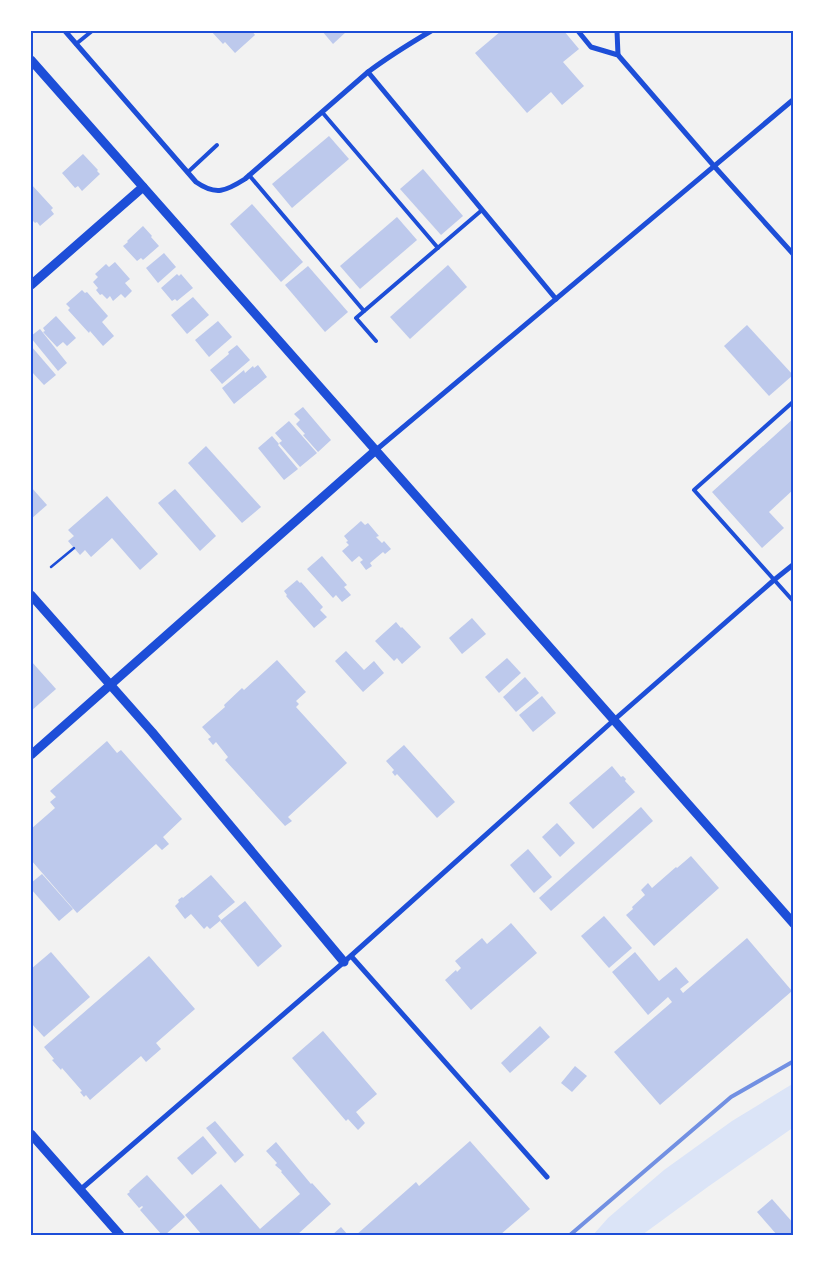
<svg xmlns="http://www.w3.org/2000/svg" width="825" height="1266" font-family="Rubik,sans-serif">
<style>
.green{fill:#dbe4f7}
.building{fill:#bdc9ec}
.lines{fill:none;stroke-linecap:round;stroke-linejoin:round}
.path{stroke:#1d4ed8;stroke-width:2.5}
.service{stroke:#1d4ed8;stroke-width:4}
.minor{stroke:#1d4ed8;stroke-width:5}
.tertiary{stroke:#1d4ed8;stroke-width:9}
.rail{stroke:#7290e2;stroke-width:4}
.neatline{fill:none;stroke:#1d4ed8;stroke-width:2}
</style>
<rect width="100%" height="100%" fill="#f2f2f2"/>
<!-- green -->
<polygon class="green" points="794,1083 794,1127 709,1186 642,1235 593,1235 608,1218 664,1170 732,1121"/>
<!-- building -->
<g class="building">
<polygon points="211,31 252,31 255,35 235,53 225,42 223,44"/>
<polygon points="322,31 347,31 333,44"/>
<polygon points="501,31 564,31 579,49 563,62 584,86 562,105 551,92 527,113 475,53"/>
<polygon points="329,136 349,159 292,208 272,184"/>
<polygon points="83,154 98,170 97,171 100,174 82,191 78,186 75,188 62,173"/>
<polygon points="423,169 463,216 441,235 400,189"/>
<polygon points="31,184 53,208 51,210 54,214 40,226 37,222 35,223 31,219"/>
<polygon points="252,204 303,262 281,282 230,224"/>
<polygon points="397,217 417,240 360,289 340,266"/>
<polygon points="143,226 152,236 151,237 159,246 143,260 141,258 137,261 123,246 128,242 127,241"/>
<polygon points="164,253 176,267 158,283 146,268"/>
<polygon points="115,262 130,279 125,283 132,291 125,298 121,294 113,301 110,296 107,299 102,294 100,295 96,290 98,288 93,282 98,277 95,274 106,264 109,267"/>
<polygon points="448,265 467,287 410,339 390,317"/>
<polygon points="308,266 348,312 325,332 285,285"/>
<polygon points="177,274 179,276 181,274 193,288 177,301 175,299 172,301 161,288"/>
<polygon points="82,290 85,293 87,292 108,316 102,322 114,336 103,346 90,331 89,333 68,310 70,308 66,304"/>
<polygon points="193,297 209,315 187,334 171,315"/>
<polygon points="56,316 76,338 67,346 63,342 57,347 43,332 45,331 43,328"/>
<polygon points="218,321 232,337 209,357 195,340"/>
<polygon points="747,325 793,375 769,396 724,346"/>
<polygon points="40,329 67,363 58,371 31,338 31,336"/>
<polygon points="237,345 250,360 222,384 210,370 229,354 228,352"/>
<polygon points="31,346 56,375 44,385 31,371"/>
<polygon points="258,365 267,377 234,404 222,388 244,370 245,373 253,366 254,368"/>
<polygon points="303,407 331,440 318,452 303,435 305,434 296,424 300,420 294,414"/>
<polygon points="794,418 794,489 769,512 784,528 762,548 712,492"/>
<polygon points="289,421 317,453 300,467 279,443 282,441 275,433"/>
<polygon points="272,436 279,444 278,445 298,469 284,480 258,448"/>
<polygon points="206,446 261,507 242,523 188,463"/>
<polygon points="31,487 47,505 31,519"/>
<polygon points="175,489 216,536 200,551 158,503"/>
<polygon points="107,496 158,554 140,570 112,538 91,557 85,550 80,555 68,541 74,536 68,530"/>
<polygon points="361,521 365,525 368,523 379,536 376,537 382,543 384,541 391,549 385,554 383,552 370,563 372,566 366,570 360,562 363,560 359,556 352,562 342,551 349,545 346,542 348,541 344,536"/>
<polygon points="322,556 347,585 344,587 351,595 342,602 336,595 333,598 307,569"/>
<polygon points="297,580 300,583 301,582 323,607 320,610 327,617 314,628 286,596 287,595 284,591"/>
<polygon points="472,618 486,634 462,654 449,638"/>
<polygon points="396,622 401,628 402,627 421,647 402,664 397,658 394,661 375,641"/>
<polygon points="346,651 364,670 374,661 384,673 363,692 335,661"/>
<polygon points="507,658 521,673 499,693 485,677"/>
<polygon points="277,660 306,692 296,701 299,704 296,707 347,763 288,817 292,821 285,826 225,760 228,757 216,742 213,745 208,739 211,737 202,727 225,707 224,705 242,688 244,690"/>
<polygon points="31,661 56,689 31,711"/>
<polygon points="525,677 539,693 516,712 503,697"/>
<polygon points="542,696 556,713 533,732 519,715"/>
<polygon points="107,741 117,753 121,750 182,819 163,837 169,844 162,850 156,844 77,913 31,860 31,829 55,808 50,802 56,797 50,791"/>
<polygon points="404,745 455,802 437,818 397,774 395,776 392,772 394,770 386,761"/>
<polygon points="612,766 621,777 623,776 626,779 625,781 635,792 593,829 569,803"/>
<polygon points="641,807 653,821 551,911 539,898"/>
<polygon points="557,823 575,843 560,857 542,837"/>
<polygon points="528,849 552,877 534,893 510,865"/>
<polygon points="691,856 719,888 654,946 626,915 633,909 632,907 645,895 641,890 648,883 652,888 676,867 677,868"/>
<polygon points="42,874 73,909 59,921 31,889 31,883"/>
<polygon points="211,875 235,902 218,916 221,920 210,929 207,926 204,929 191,914 185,919 175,906 179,902 178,900 182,897 183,898"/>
<polygon points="245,901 282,946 258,967 220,921"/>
<polygon points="604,916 632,948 609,968 581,936"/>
<polygon points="511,923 537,953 471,1010 445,980 456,970 457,972 461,968 455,961 482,938 487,944"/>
<polygon points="747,938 792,991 660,1105 614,1052 672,1002 668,997 648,1015 612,972 635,952 659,981 676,967 689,982 680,989 683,993"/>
<polygon points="51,952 90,997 44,1037 31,1023 31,969"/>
<polygon points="149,956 195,1009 156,1043 161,1049 146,1062 141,1056 90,1100 86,1095 84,1097 80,1092 82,1091 62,1068 61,1070 52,1060 54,1059 44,1047"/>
<polygon points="540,1026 550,1037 510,1073 501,1063"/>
<polygon points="323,1031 377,1094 356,1112 365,1123 358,1130 348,1119 346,1121 292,1058"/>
<polygon points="575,1066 587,1076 572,1092 561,1083"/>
<polygon points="215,1121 244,1155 235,1163 206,1128"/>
<polygon points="203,1136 217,1153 192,1175 177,1158"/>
<polygon points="470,1141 530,1209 500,1235 356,1235 416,1182 419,1186"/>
<polygon points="276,1142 311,1184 312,1183 331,1204 297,1235 202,1235 185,1215 221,1184 260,1229 300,1194 281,1172 282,1171 275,1165 277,1163 266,1151"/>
<polygon points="147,1175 185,1217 165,1235 162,1235 140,1210 143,1207 142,1206 139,1208 127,1194 130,1192 129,1191"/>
<polygon points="772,1199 794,1224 794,1235 777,1235 757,1212"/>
<polygon points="341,1227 348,1235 332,1235"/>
</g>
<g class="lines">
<!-- path -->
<polyline class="path" points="51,567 74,548"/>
<!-- service -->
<g class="service">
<polyline points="76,44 92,31"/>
<polyline points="322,112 438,248"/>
<polyline points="188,172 217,145"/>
<polyline points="249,175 364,311"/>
<polyline points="376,341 356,318 482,210"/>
<polyline points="794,401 694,490 794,602"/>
</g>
<!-- minor -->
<g class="minor">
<path d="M65 31 196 182C216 196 226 191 245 179L368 72C388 57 409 44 431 31"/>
<polyline points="578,31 591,47 618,55 714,166 794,255"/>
<polyline points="617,31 618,55"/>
<polyline points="368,72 556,299"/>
<polyline points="376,450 794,99"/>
<polyline points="351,956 547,1177"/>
<polyline points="80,1190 344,962 614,720 774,580 794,564"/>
</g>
<!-- tertiary -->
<g class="tertiary">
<polyline points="31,60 794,924"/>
<polyline points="31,285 143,187"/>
<polyline points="31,595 152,732 344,962"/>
<polyline points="31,755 376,450"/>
<polyline points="31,1134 120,1235"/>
</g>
<!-- rail -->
<polyline class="rail" points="570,1235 731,1097 794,1061"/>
</g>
<!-- border -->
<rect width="825" height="1266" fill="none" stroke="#ffffff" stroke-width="65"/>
<rect x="32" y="32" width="760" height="1202" class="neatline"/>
</svg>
